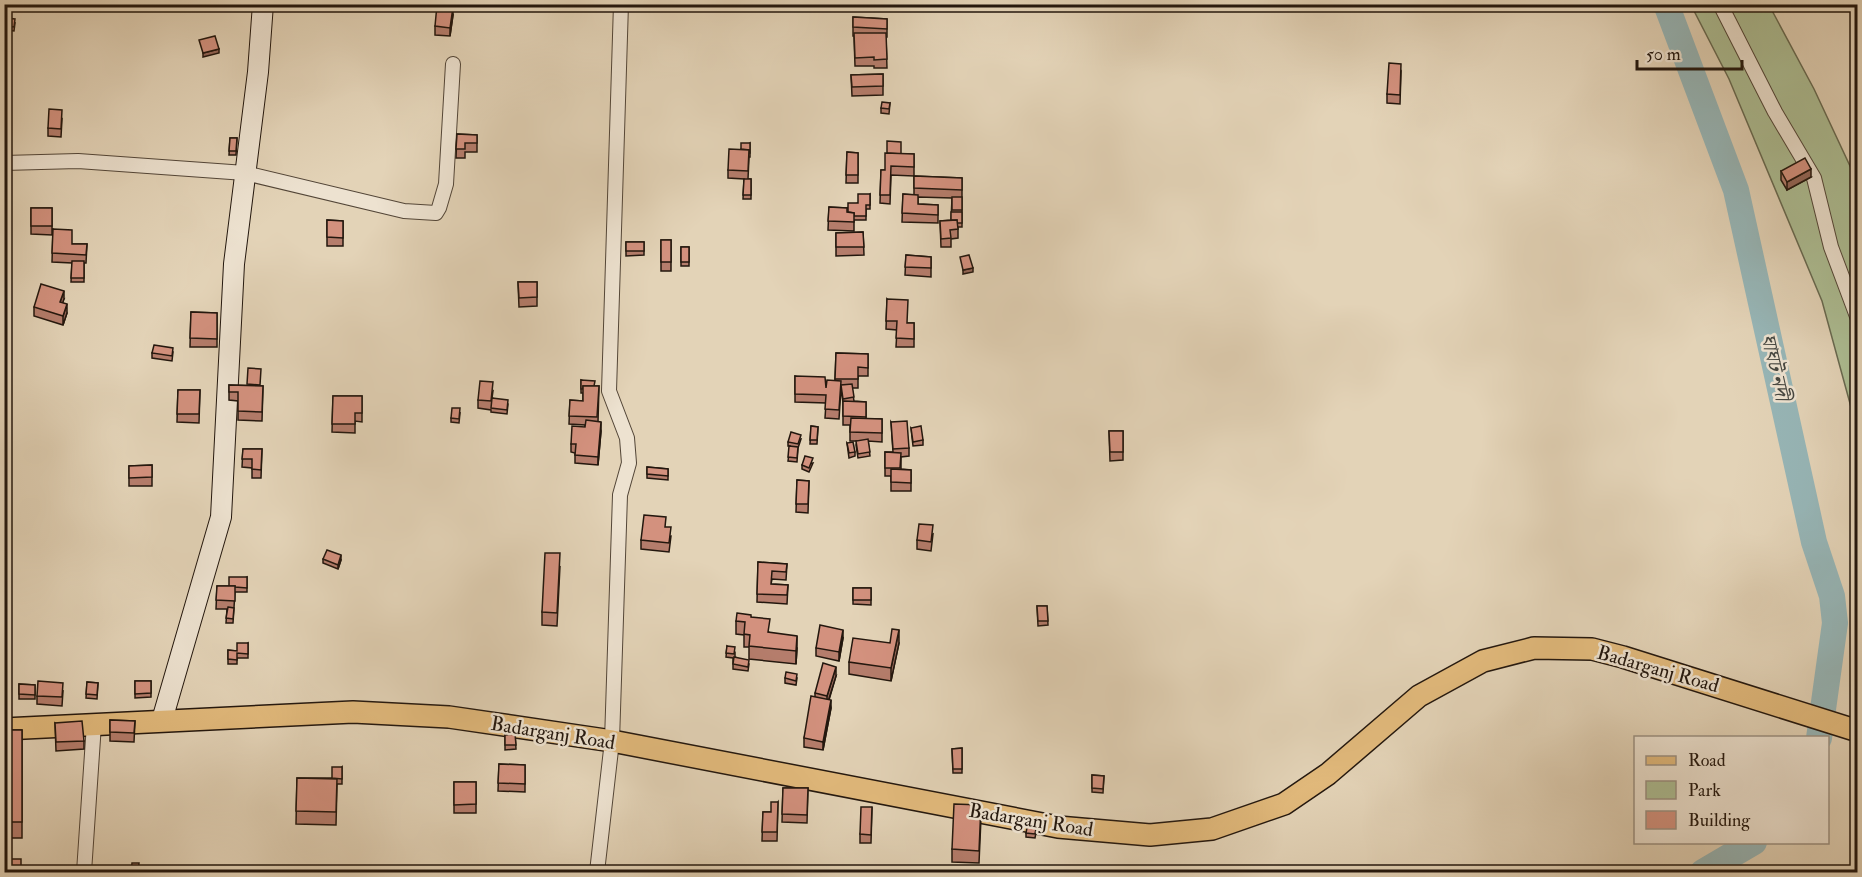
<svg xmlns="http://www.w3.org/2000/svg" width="1862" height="877" font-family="'IM FELL Double Pica','Noto Serif Bengali',serif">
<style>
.green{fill:#adbe94;stroke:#686a51;stroke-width:1.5}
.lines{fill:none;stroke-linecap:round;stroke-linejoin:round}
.river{stroke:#97b6b7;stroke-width:26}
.street-casing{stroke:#534638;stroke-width:16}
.secondary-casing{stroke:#23170e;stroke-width:22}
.primary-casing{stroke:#23170e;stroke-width:24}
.street{stroke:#ede2d0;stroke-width:14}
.secondary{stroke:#ede2d0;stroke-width:20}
.primary{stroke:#e2ba7c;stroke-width:21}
.wall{fill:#b57d6c;stroke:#23170e;stroke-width:1.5}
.shaded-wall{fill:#946658;stroke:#23170e;stroke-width:1.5}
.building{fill:#d3917e;stroke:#23170e;stroke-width:1.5}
.labels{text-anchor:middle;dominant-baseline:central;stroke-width:5;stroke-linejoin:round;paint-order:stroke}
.street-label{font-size:20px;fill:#23170e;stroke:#ede2d0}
.water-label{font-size:21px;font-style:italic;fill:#464741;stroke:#ede2d0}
</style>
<rect width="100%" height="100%" fill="#e3d3b7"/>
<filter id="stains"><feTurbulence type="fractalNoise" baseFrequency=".00333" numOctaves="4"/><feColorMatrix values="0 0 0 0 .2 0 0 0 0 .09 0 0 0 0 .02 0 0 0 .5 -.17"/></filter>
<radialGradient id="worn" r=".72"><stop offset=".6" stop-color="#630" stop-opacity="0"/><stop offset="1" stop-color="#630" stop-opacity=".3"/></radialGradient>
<!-- green -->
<polygon class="green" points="1691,5 1769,5 1814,89 1857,181 1857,429 1822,301 1729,79"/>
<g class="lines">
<!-- river -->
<g class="river">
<polyline points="1666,4 1736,190 1814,542 1832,596 1835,623 1819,738"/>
<polyline points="1703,872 1754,842"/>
</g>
<!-- street casing -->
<g class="street-casing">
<g id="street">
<polyline points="1720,4 1775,112 1814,178 1831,247 1858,319"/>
<polyline points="4,163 78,161 245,173 404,211 436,213 439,208 446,184 453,64"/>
<polyline points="84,872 94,724"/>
<polyline points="597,872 612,741 620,495 629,463 627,438 609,391 621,4"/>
</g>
</g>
<!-- secondary casing -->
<g class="secondary-casing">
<polyline id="secondary" points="162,720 221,517 234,264 258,72 263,4"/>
</g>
<!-- primary casing -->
<g class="primary-casing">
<polyline id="primary" points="4,729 353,712 449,717 612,741 1058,827 1150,835 1212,829 1284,804 1328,774 1419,696 1483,661 1534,648 1592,649 1623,657 1858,731"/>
</g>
<!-- street -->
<use href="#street" class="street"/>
<!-- secondary -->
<use href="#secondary" class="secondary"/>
<!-- primary -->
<use href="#primary" class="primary"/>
</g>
<!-- wall -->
<g class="wall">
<polygon points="52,4 67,4 67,8 52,7"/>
<polygon points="453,15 450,36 435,35 435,26"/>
<polygon points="853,17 887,19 887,37 886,37 887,68 874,68 874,66 855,66 854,36 853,36"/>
<polygon points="15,23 14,31 5,30 5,26"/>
<polygon points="1401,72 1400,104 1387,103 1387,94"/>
<polygon points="883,74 883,95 852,96 851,75"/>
<polygon points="890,103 889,114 881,113 881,108"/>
<polygon points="62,119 61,137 48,136 48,128"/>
<polygon points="457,134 477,135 477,152 465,152 465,158 456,158"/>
<polygon points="230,138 237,138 236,155 229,155"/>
<polygon points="750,143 750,157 749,157 748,179 751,179 751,199 743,199 744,179 728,178 728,170 741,149"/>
<polygon points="847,152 858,153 858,183 846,183"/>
<polygon points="901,154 914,154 914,176 891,175 890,204 880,203 881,170 885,170"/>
<polygon points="1781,171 1811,177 1787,190 1781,180"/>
<polygon points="914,176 962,178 962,227 958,227 958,238 951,239 951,247 941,247 940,221 951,220 952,198 918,197 918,204 938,205 938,223 902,222 903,194 914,195"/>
<polygon points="870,194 870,209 866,209 866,220 854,220 854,231 828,230 829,207 847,208 858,203"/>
<polygon points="31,208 52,208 52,235 31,234"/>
<polygon points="327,220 343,221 343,246 327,246"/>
<polygon points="53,229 72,244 87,244 86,263 84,263 84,282 71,282 72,263 52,262"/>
<polygon points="863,232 864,255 836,256 836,233"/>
<rect x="661" y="240" width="10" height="31"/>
<polygon points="626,242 644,242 644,255 626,256"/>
<rect x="681" y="247" width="8" height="19"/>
<polygon points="906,255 931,257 931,277 905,275"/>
<polygon points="518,282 537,282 537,306 519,307"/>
<polygon points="64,299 62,303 67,313 63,325 34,316 34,307"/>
<polygon points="887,299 907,323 914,323 914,347 896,347 897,330 886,329"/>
<polygon points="191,312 217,313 217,347 190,347"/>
<polygon points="173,352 172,361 152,358 152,353"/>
<polygon points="836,353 868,354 868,376 858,376 858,388 852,388 854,401 866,402 866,419 882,419 882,442 868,441 870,456 858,458 856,445 857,441 850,441 850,425 843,425 843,403 841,388 839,419 825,418 826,403 795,402 795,376 826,388 835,380"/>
<polygon points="581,380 595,386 599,386 598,422 601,431 598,465 575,463 575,453 571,452 571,444 585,427 585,425 569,424 570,400 583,401 583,393 581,393"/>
<polygon points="229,385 263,386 262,421 238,420 238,401 229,400"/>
<polygon points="178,390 200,390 199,423 177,422"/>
<polygon points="493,391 492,398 508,404 507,414 491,412 491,410 478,408 478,400"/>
<polygon points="333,396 362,396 362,422 355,421 355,433 332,432"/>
<polygon points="460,413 459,423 451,422 451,418"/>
<polygon points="891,422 909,448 909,456 901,457 901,469 911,470 911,491 891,491 891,476 885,476 885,452 893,452"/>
<polygon points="811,426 818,427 817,444 810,444"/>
<polygon points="911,428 923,440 923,445 913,446"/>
<polygon points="1109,431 1123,431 1123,460 1110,461"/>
<polygon points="801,439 798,448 797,462 788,461 790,446 788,446 788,442"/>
<polygon points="847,443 855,452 855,456 849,458"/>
<polygon points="243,449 262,449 261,478 252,478 252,468 242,467"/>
<polygon points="813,463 809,472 802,469 802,465"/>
<polygon points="152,465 152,486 129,486 129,466"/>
<polygon points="647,467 668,469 668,480 647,478"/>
<polygon points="797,480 809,481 808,513 796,512"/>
<polygon points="933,534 931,551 917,549 917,540"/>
<polygon points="671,536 669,552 641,549 641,540"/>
<polygon points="323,559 341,560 338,569 323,563"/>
<polygon points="758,562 787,564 786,580 772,579 771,584 788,585 787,604 757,602"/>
<polygon points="560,566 557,626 542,625 542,612"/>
<polygon points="247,577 247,592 235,592 233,623 226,623 227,609 216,609 217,586 229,586"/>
<polygon points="853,588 871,588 871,605 853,604"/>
<polygon points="1037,606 1047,606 1048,625 1038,626"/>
<polygon points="751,617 770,633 797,648 796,664 749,659 749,647 744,647 744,635 736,634 736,621"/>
<polygon points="4,629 11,642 8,703 4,703"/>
<polygon points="843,638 839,661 816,656 816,648"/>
<polygon points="248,643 248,658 237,658 237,664 228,664 228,650 237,651"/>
<polygon points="890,643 899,643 891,681 849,674 849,662"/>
<polygon points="727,646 735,652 735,657 749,664 748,671 733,669 733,658 726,657"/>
<polygon points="836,676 829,700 831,708 823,750 804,747 804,738 815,697 815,693"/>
<polygon points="785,678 797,678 796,685 785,683"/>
<polygon points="135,681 151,681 151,697 135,698"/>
<polygon points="87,682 98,683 97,699 86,698"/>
<polygon points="19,684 35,685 35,699 19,699"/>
<polygon points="63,691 62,706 37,704 37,696"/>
<polygon points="110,720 135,721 134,742 110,741"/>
<polygon points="55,723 84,741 84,749 56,751"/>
<rect x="4" y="730" width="18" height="108"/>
<polygon points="515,734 516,749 505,750 505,735"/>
<polygon points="962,748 962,773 953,773 952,749"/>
<polygon points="499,764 525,765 525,792 498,791"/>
<polygon points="342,767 342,784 337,784 336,825 296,824 297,778 332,778"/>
<polygon points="1092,775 1104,776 1103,793 1092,792"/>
<rect x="454" y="782" width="22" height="31"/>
<polygon points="783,788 808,788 807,823 782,822"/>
<polygon points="778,802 777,841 762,841 763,812 771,812"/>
<polygon points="872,807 871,843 860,843 860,834"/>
<polygon points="981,818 979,863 952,862 952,849"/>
<polygon points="1037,828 1035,838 1026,837 1026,833"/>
</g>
<!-- shaded-wall -->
<g class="shaded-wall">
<polygon points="453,7 453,15 450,36 450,28"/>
<polygon points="219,49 219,53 203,57 203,53"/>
<polygon points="1811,169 1811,177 1787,190 1787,182"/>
<polygon points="973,268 973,272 963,274 963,270"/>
<polygon points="64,291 64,299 60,311 60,302"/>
<polygon points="67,304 67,313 63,325 63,316"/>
<polygon points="601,422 601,431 598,465 598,457"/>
<polygon points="341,555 341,560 338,569 338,565"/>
<polygon points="11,629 11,642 8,703 8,690"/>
<polygon points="843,630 843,638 839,661 839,652"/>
<polygon points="899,630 899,643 891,681 891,668"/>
<polygon points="797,636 797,648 796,664 796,651"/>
<polygon points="836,667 836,676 827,705 827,696"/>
<polygon points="831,700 831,708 823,750 823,742"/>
</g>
<!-- building -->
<g class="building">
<polygon points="437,5 453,7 450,28 435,26"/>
<polygon points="853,17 887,19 887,29 853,27"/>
<polygon points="6,18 15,19 14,27 5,26"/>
<polygon points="854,33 886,33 887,59 874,60 874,57 855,58"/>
<polygon points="215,36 219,49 203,53 199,40"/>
<polygon points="1389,63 1401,64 1400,95 1387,94"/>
<polygon points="883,74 883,86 852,87 851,75"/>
<polygon points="882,102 890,103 889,109 881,108"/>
<polygon points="49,109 62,110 61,129 48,128"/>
<polygon points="457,134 477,135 477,143 465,143 465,149 456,149"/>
<polygon points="230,138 237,138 236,151 229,151"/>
<polygon points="887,141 901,142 901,154 887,153"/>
<polygon points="741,143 750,143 750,153 748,153 749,150 741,149"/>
<polygon points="729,149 749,150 748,171 728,170"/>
<polygon points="847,152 858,153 858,175 846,175"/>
<polygon points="885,153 914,154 914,167 891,166 890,195 880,195 881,170 885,170"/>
<polygon points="1805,158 1811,169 1787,182 1781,171"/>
<polygon points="914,176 962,178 962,190 914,188"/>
<polygon points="744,179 751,179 751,195 743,195"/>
<polygon points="858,194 870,194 870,205 866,205 866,216 854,216 854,213 848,212 848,203 858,203"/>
<polygon points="903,194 918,195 918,204 938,205 938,215 902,213"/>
<rect x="952" y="197" width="10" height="13"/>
<polygon points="829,207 847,208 847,212 854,213 854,222 828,221"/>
<rect x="31" y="208" width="21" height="18"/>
<polygon points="951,212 962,212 962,223 957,223 957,220 951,220"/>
<polygon points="327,220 343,221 343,238 327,237"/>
<polygon points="957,220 958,229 950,230 951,238 941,239 940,221"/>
<polygon points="53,229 72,230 72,244 87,244 86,255 52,253"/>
<polygon points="863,232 864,247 836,247 836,233"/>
<rect x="661" y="240" width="10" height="22"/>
<rect x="626" y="242" width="18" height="9"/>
<rect x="681" y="247" width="8" height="15"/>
<polygon points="906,255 931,257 931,268 905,267"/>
<polygon points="969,255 973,268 963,270 960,257"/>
<polygon points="72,261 84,261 84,278 71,278"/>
<polygon points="518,282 537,282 537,297 519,298"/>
<polygon points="41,284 64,291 60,302 67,304 63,316 34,307"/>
<polygon points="887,299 908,300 907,323 914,323 914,339 896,338 897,321 886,321"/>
<polygon points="191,312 217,313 217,339 190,338"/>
<polygon points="154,345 173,348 172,356 152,353"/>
<polygon points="836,353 868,354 868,368 858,367 858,379 835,379"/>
<polygon points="248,368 261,369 260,385 247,384"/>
<polygon points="795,376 825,377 826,388 827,380 841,381 839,410 825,409 826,395 795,394"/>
<polygon points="581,380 595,381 594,386 583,386 583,389 581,389"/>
<polygon points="480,381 493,382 491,401 478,400"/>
<polygon points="852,384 854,397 843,399 841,385"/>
<polygon points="229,385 263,386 262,412 238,411 238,392 229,392"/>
<polygon points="583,386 599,386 597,417 569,416 570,400 583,401"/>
<polygon points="178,390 200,390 199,414 177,414"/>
<polygon points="333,396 362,396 362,413 355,413 355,424 332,424"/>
<polygon points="492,398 508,400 507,410 491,408"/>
<polygon points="843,401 866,402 866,417 843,416"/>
<polygon points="452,408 460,408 459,419 451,418"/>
<polygon points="851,418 882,419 882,433 850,432"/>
<polygon points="586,420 601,422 598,457 575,455 576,444 571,444 572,426 585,427"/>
<polygon points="907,421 909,448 893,449 891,422"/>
<polygon points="811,426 818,427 817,440 810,440"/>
<polygon points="921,426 923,440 913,442 911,428"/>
<polygon points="1109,431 1123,431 1123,452 1110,452"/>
<polygon points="791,432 801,435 798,444 788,442"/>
<polygon points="868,439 870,452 858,454 856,441"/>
<polygon points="853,442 855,452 849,453 847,443"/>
<polygon points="789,446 798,447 797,458 788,457"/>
<polygon points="243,449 262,449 261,470 252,469 252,459 242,459"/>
<polygon points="885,452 901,453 900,468 885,468"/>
<polygon points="805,456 813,458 809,468 802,465"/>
<polygon points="152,465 152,477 129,478 129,466"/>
<polygon points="647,467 668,469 668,476 647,474"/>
<polygon points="891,469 911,470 911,483 891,482"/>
<polygon points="797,480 809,481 808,504 796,504"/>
<polygon points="644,515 666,517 665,527 671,527 669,543 641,540"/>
<polygon points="919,524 933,525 931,542 917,540"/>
<polygon points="327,550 341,555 338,565 323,559"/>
<polygon points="545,553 560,553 557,613 542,612"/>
<polygon points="758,562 787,564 786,572 772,571 771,584 788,585 787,595 757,594"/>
<polygon points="229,577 247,577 247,588 235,587 235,586 229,586"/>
<polygon points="217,586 235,586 235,601 216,600"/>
<rect x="853" y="588" width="18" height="12"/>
<polygon points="1037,606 1047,606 1048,621 1038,621"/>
<polygon points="228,607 234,608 233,619 226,618"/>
<polygon points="737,613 751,615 751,617 770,619 768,632 797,636 796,651 749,646 750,635 744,634 745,622 736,621"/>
<polygon points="820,625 843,630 839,652 816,648"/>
<polygon points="4,629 11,629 8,690 4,690"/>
<polygon points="892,629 899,630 891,668 849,662 853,638 890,643"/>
<polygon points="237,643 248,643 248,654 237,653 237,660 228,659 228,650 237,651"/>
<polygon points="727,646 735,647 734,654 726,653"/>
<polygon points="734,657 749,660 748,667 733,664"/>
<polygon points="823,663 836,667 827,696 815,693"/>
<polygon points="786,672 797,674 796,681 785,678"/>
<polygon points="38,681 63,683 62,697 37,696"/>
<polygon points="135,681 151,681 151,693 135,694"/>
<polygon points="87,682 98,683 97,695 86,694"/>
<polygon points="19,684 35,685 35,695 19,694"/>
<polygon points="811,696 831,700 823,742 804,738"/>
<polygon points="110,720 135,721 134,733 110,732"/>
<polygon points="82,721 84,741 56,742 55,723"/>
<rect x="4" y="730" width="18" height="92"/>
<polygon points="515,734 516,745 505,745 505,735"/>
<polygon points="962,748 962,769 953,769 952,749"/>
<polygon points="499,764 525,765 525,784 498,783"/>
<polygon points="332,767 342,767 342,779 332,778"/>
<polygon points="1092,775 1104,776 1103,789 1092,788"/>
<polygon points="297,778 337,779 336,812 296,811"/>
<polygon points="454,782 476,782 476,804 454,805"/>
<polygon points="783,788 808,788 807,815 782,814"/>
<polygon points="771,802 778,802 777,832 762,832 763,812 771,812"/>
<polygon points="954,804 981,805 979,851 952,849"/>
<polygon points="861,807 872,807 871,835 860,834"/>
<polygon points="1028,822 1037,824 1035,834 1026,833"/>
<rect x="4" y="859" width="17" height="14"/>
<polygon points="132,863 139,863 138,873 131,873"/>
</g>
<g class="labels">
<!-- street labels -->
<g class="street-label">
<text transform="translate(1658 669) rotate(16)">Badarganj Road</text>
<text transform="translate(553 733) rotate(9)">Badarganj Road</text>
<text transform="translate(1031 820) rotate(9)">Badarganj Road</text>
</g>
<!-- water labels -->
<g class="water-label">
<text transform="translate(1775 367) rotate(77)">ঘাঘট নদী</text>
</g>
</g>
<!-- margin -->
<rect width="1862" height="877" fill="none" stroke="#e3d3b7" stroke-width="24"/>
<rect x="6" y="6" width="1850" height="865" fill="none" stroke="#23170e" stroke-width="3"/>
<rect x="12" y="12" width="1838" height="853" fill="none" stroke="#23170e" stroke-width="1.5"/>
<!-- legend -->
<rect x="1634" y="736" width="195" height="108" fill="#ede2d0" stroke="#9c9182" stroke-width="1.5"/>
<rect x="1646" y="756" width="30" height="9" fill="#e2ba7c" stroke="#9c9182" stroke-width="1.5"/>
<text x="1688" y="766" font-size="18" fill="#23170e">Road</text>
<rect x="1646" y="781" width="30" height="18" fill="#adbe94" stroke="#9c9182" stroke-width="1.5"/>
<text x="1688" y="796" font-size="18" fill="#23170e">Park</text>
<rect x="1646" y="811" width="30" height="18" fill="#d3917e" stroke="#9c9182" stroke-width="1.5"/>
<text x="1688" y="826" font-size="18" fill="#23170e">Building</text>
<!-- scale -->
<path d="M1637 60v9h105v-9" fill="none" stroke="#23170e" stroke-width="3"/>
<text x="1646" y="60" font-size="18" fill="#23170e" stroke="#ede2d0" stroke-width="4.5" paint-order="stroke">50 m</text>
<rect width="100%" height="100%" filter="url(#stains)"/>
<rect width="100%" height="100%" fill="url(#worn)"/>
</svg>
